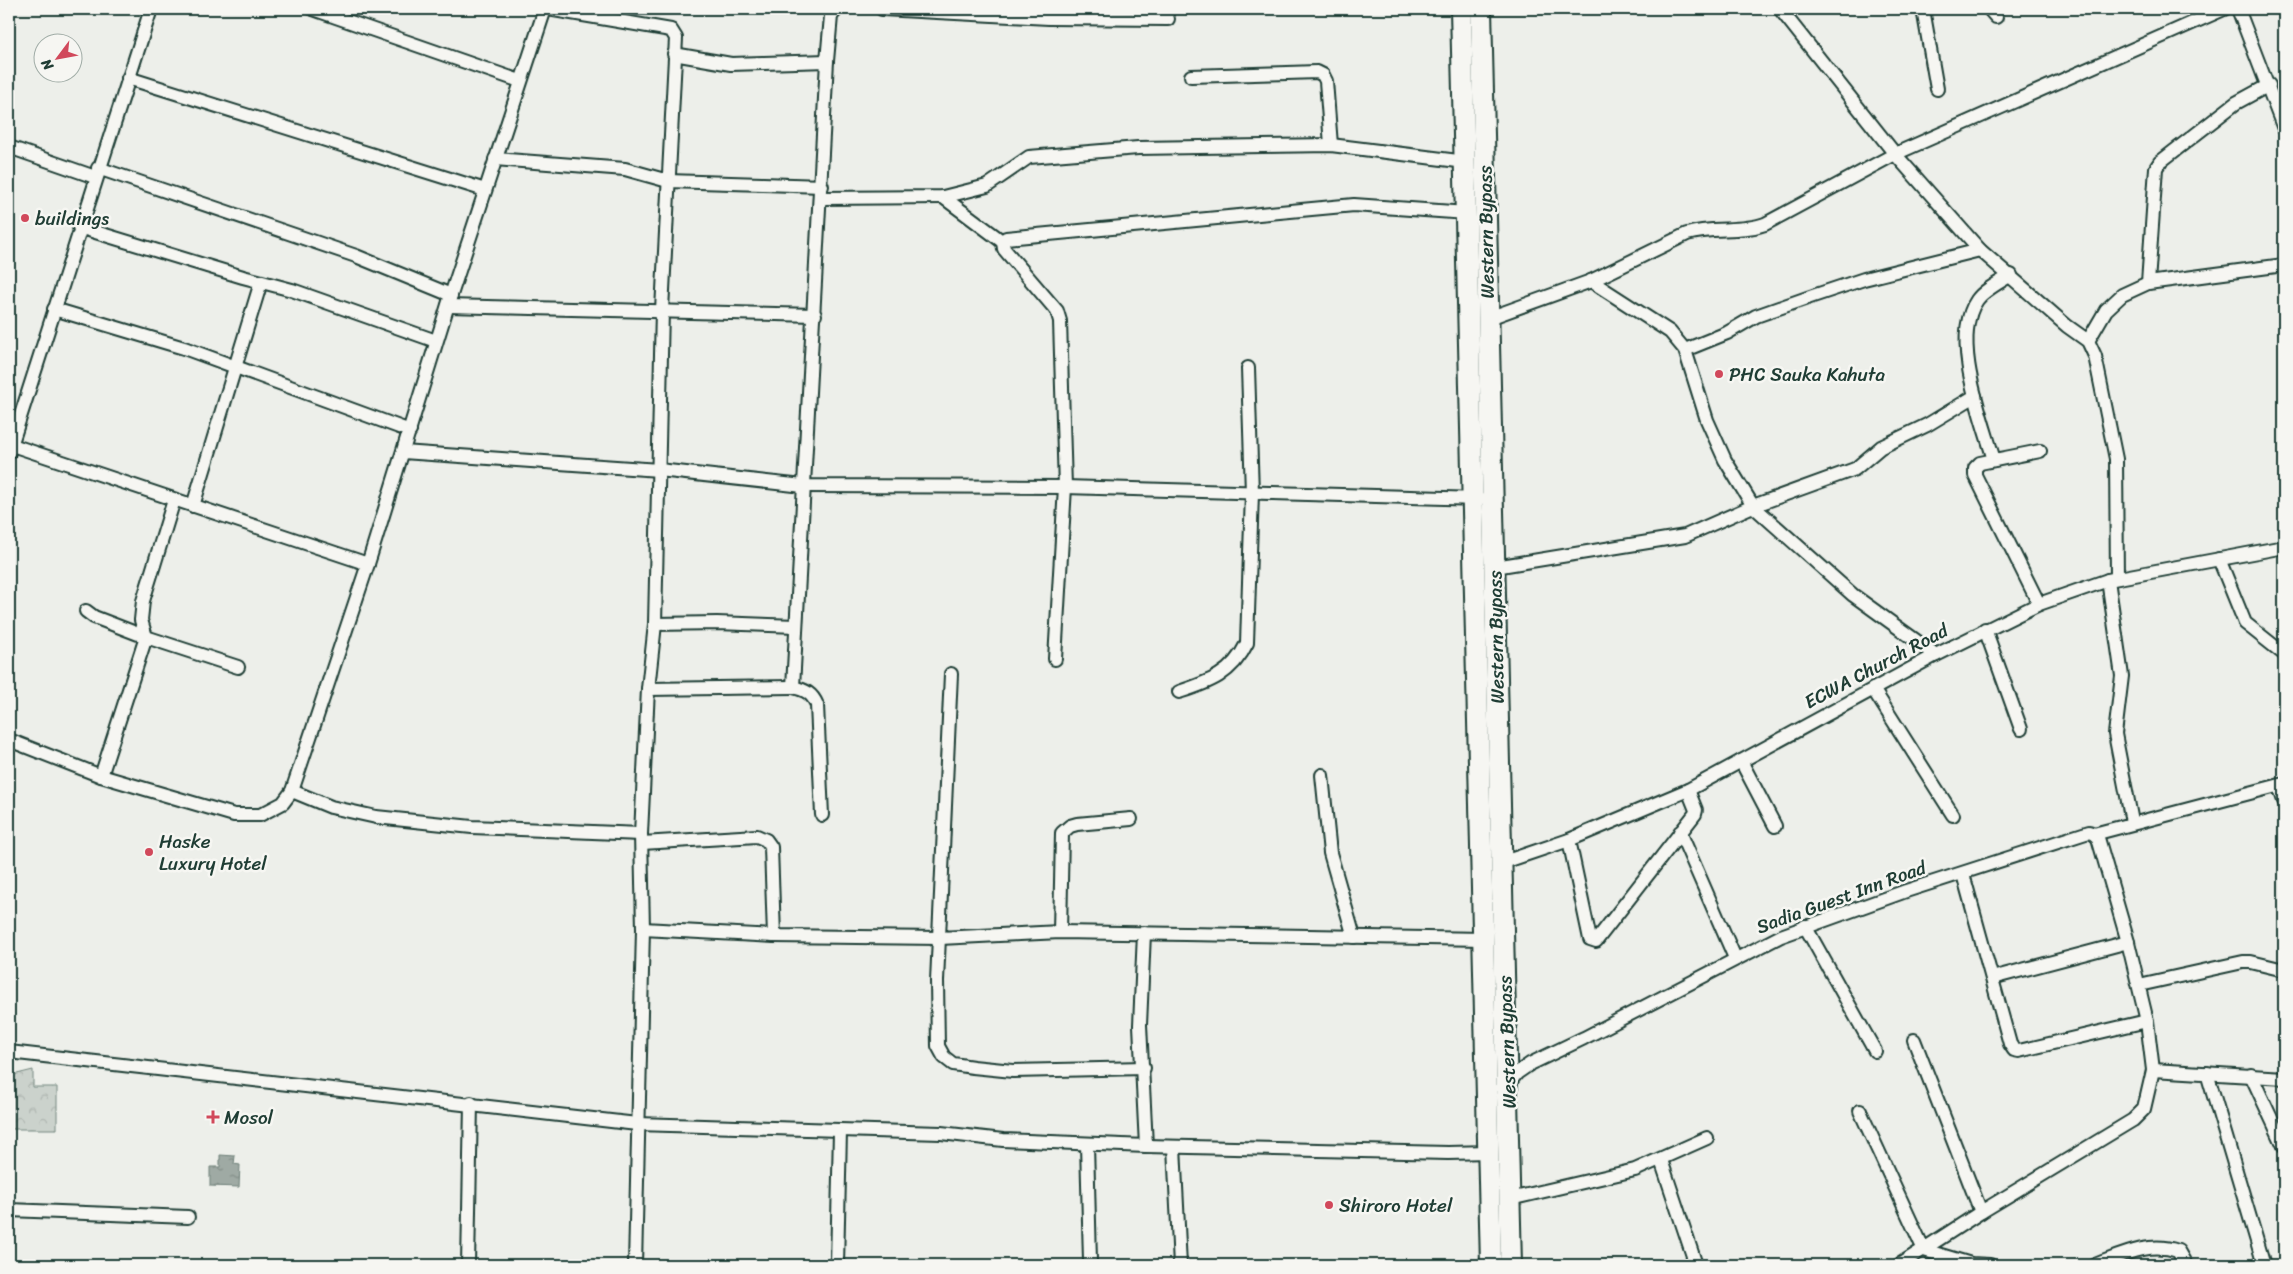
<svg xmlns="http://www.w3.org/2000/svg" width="2293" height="1274" font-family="Sriracha,sans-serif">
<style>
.park{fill:url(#park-crowns);stroke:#758880}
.water{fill:url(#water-ripples);stroke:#6c7e77}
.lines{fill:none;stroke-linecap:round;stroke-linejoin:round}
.street-casing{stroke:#1f3d34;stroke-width:16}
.primary-casing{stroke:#1f3d34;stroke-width:24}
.street{stroke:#f6f6f2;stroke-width:12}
.primary{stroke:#f6f6f2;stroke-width:20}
.poi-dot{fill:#d1495b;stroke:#f6f6f2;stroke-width:2}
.labels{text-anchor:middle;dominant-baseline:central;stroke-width:5;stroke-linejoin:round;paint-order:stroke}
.poi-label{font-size:19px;fill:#1f3d34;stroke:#f6f6f2;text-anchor:start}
.street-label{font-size:19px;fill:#1f3d34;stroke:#f6f6f2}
</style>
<defs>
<pattern id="park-crowns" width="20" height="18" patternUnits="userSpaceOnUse" patternTransform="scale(1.25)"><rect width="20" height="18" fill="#cbd2cc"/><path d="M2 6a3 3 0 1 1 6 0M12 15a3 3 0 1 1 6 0" fill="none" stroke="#aeb5b0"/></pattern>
<pattern id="water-ripples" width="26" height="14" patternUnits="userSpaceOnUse" patternTransform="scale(1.25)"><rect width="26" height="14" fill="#9faaa4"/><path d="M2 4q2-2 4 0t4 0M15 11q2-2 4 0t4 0" fill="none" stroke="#818c86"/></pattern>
</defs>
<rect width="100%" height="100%" fill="#edefea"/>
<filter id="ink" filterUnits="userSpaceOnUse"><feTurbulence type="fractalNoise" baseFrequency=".02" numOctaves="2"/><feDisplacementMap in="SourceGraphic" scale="10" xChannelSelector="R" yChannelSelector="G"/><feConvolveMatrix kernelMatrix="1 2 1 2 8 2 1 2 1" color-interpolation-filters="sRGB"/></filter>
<g filter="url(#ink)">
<!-- park -->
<polygon class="park" points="33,1070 33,1087 57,1087 57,1129 9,1129 9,1076"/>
<!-- water -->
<polygon class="water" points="220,1155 235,1156 234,1164 240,1165 239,1187 210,1186 210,1167 220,1167"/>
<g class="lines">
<!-- street casing -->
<g class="street-casing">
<g id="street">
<polyline points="313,9 520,81"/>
<polyline points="548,9 671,30 676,38 662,310 655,624 648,689 641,834 643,929 635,1265"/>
<polyline points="882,9 1049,18 1168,19"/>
<polyline points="1780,9 1895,154 1980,250 2067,326 2088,341 2095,356 2116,459 2117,578"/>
<polyline points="1923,9 1937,89"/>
<polyline points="1989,9 1996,17"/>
<polyline points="2238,9 2284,129"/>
<polyline points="674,54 731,64 827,61"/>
<polyline points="1191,76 1317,72 1323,75 1326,81 1331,145"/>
<polyline points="128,78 485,190"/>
<polyline points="9,147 95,177"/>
<polyline points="495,159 625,169 668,181 822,186"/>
<polyline points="98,168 356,256 451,295"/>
<polyline points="943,197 1003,242"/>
<polyline points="821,198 943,197 987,186 1029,157 1138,148 1331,145 1466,162"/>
<polyline points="79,227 243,277 292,290 436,341"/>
<path d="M1591 281 1687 234C1712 226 1740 233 1765 224L1895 154 2224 9"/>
<polyline points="2148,283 2156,168 2160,162 2236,103 2269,85"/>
<polyline points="448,306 815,315"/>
<polyline points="54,309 184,348 410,431"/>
<polyline points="1489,318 1591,281 1670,332 1685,350 1707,420 1725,460 1753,506 1853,595 1936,655"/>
<polyline points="2088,341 2106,310 2122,295 2148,283 2284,265"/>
<polyline points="1685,350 1727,333 1756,316 1813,296 1864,279 1980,250"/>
<polyline points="9,444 368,564"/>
<polyline points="9,452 151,9"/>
<polyline points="403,452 659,470 803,486 1065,487 1479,499"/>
<path d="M1994 460C1982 418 1950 339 1977 300 1984 290 2000 282 2011 275"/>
<polyline points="193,506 261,282"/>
<polyline points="2219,559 2245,623 2284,654"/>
<polyline points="1495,567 1685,536 1753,506 1855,469 1881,447 1927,425 1975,396"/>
<polyline points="2108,580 2122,676 2115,734 2132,822"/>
<polyline points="2039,604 1975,475 1975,468 1980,463 2040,451"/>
<polyline points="86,611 94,617 146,637 238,667"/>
<polyline points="655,624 717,623 796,626"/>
<polyline points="1985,629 2021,729"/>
<polyline points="1055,659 1065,487 1060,321 1057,311 1004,249 1003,242 1006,238 1354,205 1467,213"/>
<polyline points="951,674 937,981 938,1046 944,1057 953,1064 973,1067 1013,1071 1144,1068"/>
<polyline points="648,689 793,687"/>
<polyline points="1873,689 1953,815"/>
<path d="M1179 692C1210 682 1232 674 1247 643L1252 493 1248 368"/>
<polyline points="9,740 101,776 234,815 260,815 283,803 292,791 368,564 451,295 545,9"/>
<polyline points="1741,761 1775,826"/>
<polyline points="1322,775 1330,853 1354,937"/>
<polyline points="101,776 146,637 141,620 143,601 174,500"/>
<polyline points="2279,786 2284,801"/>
<polyline points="292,791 331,807 376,817 472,827 641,834"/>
<path d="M822 815 817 705C812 693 805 690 793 687L827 61 831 16 837 9"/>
<polyline points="1680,832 1735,958"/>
<polyline points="1569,840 1590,939 1596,941 1695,814 1696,810 1688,790"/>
<polyline points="642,843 757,836 766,840 771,847 774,936"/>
<polyline points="1501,863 1569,840 1688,790 1936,655 2039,604 2108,580 2284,547"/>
<polyline points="1963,874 2010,1044 2014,1050 2019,1051 2147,1021"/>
<polyline points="1805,926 1875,1051"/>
<polyline points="643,929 774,936 940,938 1060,932 1485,939"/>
<polyline points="1060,932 1062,833 1070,826 1077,824 1131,819"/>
<polyline points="1144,933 1140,1025 1146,1146"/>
<polyline points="1992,978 2128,942"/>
<polyline points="2139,985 2243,962 2251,962 2284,970"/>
<polyline points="1914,1040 1981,1212"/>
<polyline points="9,1052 637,1124 941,1133 1003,1140 1146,1146 1448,1153 1489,1152"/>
<polyline points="2153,1070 2284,1078"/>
<polyline points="2207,1073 2264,1265"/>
<polyline points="2251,1075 2284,1146"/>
<polyline points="1509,1083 1517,1073 1530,1064 1584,1038 1781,936 1906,891 2089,832 2094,834 2284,784"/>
<polyline points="1860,1111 1924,1250 1971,1264 1990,1265"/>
<polyline points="1087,1144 1090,1261"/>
<polyline points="1174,1147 1180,1265"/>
<polyline points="1661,1160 1696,1265"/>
<polyline points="1510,1199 1635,1170 1707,1138"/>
<polyline points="9,1210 188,1217"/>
<polyline points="468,1265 471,1103"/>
<polyline points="837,1265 840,1131"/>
<polyline points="1899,1265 1981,1212 2133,1120 2144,1109 2153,1070 2147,1021 2128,942 2098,838 2094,834"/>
<path d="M2095 1265C2122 1255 2149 1241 2178 1251L2186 1265"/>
</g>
</g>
<!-- primary casing -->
<g class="primary-casing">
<g id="primary">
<polyline points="1461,9 1491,1265"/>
<polyline points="1481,9 1511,1265"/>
</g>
</g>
<!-- street -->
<use href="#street" class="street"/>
<!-- primary -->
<use href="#primary" class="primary"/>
</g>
</g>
<!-- markers -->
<g class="poi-dot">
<circle cx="25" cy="218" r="5"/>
<circle cx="1719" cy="374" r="5"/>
<circle cx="149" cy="852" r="5"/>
<path d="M210.5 1109.5h5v5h5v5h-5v5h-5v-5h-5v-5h5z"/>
<circle cx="1329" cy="1205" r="5"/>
</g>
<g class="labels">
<!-- poi labels -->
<g class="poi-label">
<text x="35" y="218">buildings</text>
<text x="1729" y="374">PHC Sauka Kahuta</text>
<text x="159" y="841">Haske<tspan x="159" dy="22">Luxury Hotel</tspan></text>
<text x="224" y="1117">Mosol</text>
<text x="1339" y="1205">Shiroro Hotel</text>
</g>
<!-- street labels -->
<g class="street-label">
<text transform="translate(1486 232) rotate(-91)">Western Bypass</text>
<text transform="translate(1496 637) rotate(-91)">Western Bypass</text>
<text transform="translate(1876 666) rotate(-28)">ECWA Church Road</text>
<text transform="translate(1841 897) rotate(-20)">Sadia Guest Inn Road</text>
<text transform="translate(1507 1042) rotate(-92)">Western Bypass</text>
</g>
</g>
<!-- margin -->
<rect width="2293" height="1274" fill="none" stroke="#f6f6f2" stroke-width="30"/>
<rect x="15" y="15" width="2263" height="1244" fill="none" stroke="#1f3d34" stroke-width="2" filter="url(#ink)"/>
<!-- north arrow -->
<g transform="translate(58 58) rotate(238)"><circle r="24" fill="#f6f6f2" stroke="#a0aca6"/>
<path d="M0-4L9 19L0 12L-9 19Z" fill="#d1495b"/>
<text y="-8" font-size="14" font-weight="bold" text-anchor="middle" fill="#1f3d34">N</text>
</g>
</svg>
